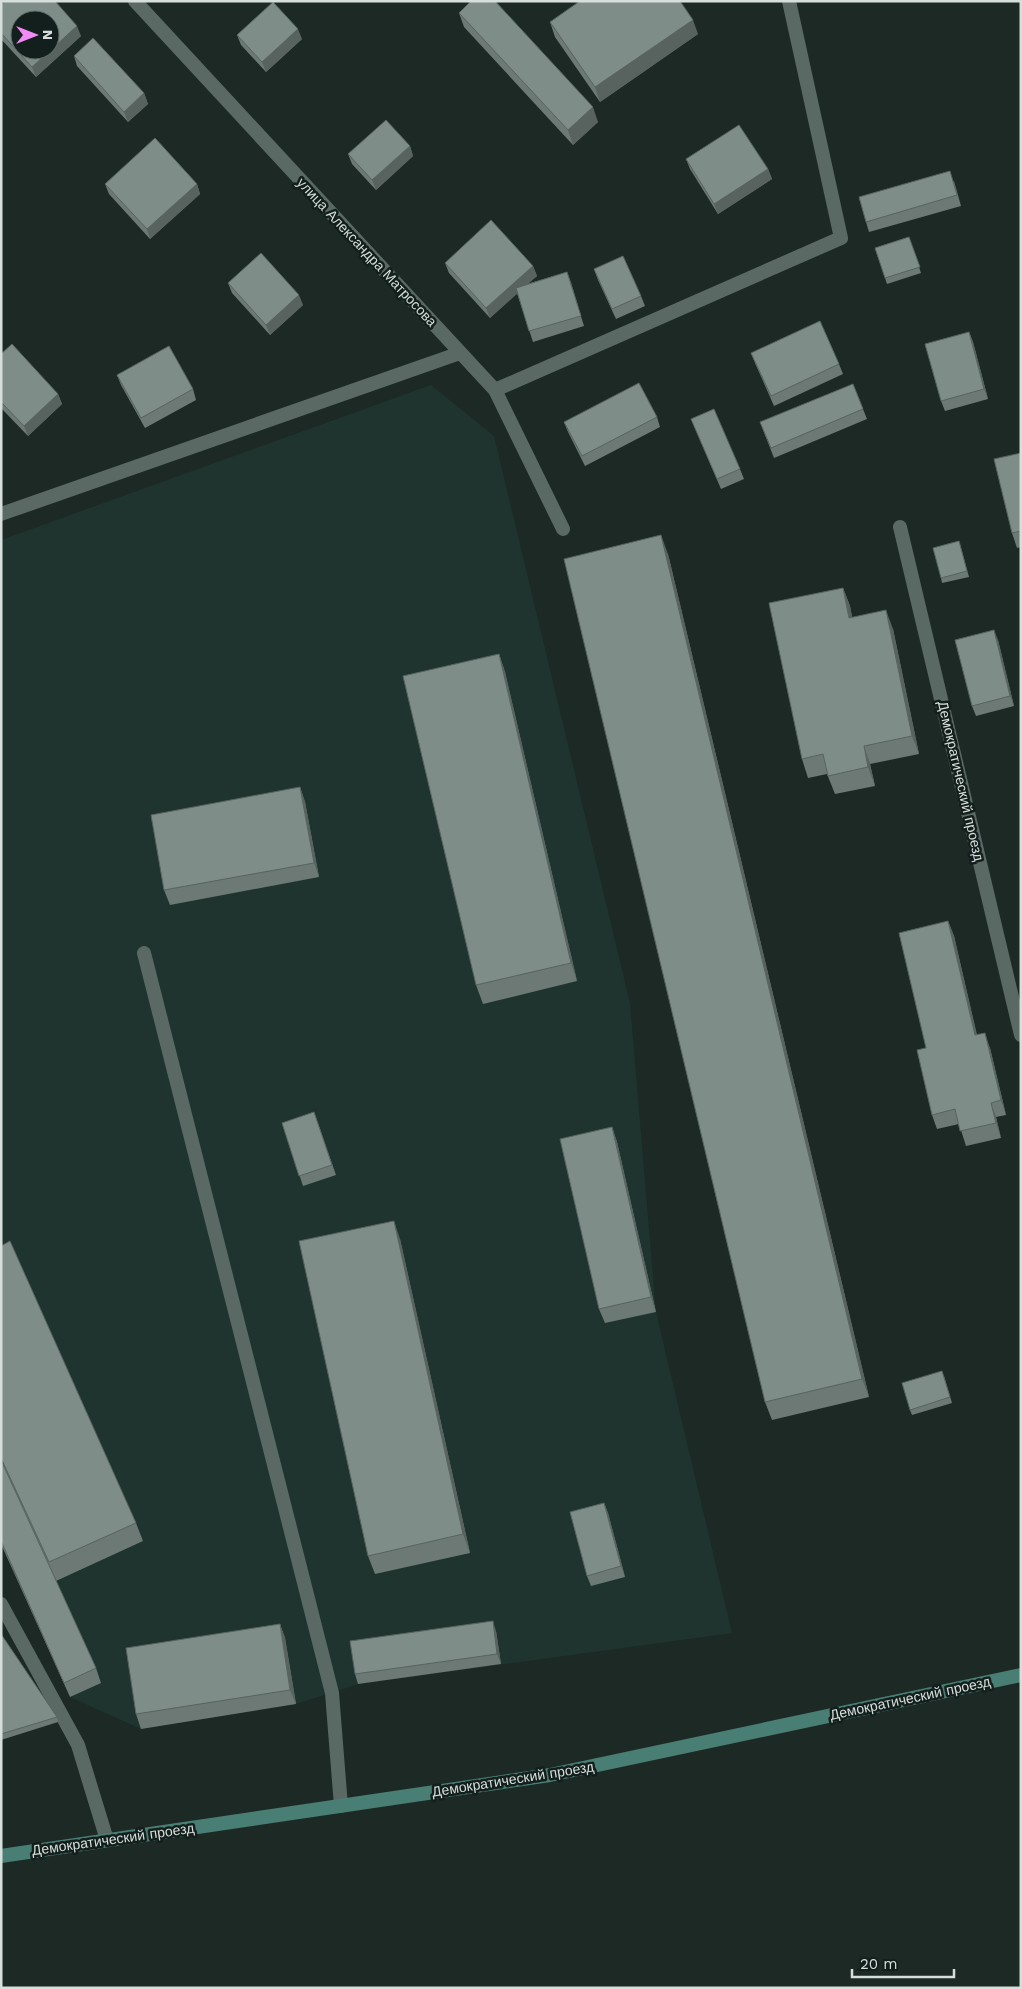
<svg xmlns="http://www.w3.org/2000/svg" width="1022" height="1989" font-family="'Work Sans',sans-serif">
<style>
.built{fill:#1f342e}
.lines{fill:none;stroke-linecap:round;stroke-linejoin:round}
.service{stroke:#5b6965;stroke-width:14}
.minor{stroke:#5b6965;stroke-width:14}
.secondary{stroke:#487e73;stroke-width:14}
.wall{fill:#6c7975}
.shaded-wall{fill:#58635f}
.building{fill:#7e8d88;stroke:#58635f;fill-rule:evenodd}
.labels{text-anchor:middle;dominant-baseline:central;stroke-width:5;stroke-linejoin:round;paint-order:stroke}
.street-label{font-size:14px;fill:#d7dfdc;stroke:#131f1c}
</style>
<rect width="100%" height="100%" fill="#1c2925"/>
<!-- built -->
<polygon class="built" points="431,385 494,436 630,1003 656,1312 732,1633 359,1684 296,1704 141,1729 70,1697 1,1544 1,540"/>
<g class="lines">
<!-- service -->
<polyline class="service" points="144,953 332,1693 341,1806"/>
<!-- minor -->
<g class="minor">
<polyline points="135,1 495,390 563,529"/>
<polyline points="495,390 841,238 789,1"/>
<polyline points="1,514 460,353"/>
<polyline points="900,527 1021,1035"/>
<polyline points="1,1604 78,1745 107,1840"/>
</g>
<!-- secondary -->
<polyline class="secondary" points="1,1856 550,1775 1021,1675"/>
</g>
<!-- wall -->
<g class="wall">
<polygon points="1,4 81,36 36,77 1,39"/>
<polygon points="459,13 598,122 573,145 464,27"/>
<polygon points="550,22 698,34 600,102 555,37"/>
<polygon points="237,35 302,39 266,72 241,45"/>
<polygon points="74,56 144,93 148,104 128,122 77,66"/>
<polygon points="410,146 413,156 376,190 352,164 348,154"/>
<polygon points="686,159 768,169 772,179 718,214 690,169"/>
<polygon points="954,181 961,206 869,232 866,222"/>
<polygon points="105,184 197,184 200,194 150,239 109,194"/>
<polygon points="909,237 921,273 887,284 875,248"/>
<polygon points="445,263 533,266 537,276 527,284 567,272 584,326 533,342 517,293 490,318 449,273"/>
<polygon points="594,269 641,296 645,306 616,319 598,280"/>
<polygon points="228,283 303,305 270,335 232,293"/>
<polygon points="969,332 973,342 988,399 945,411 941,401"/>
<polygon points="751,353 839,364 843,374 774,406 755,363"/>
<polygon points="1,354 58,394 62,404 28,436 1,408"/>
<polygon points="117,375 193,389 196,400 145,428 121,385"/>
<polygon points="853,384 867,419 774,458 760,422"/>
<polygon points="657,417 660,427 585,466 568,432 564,422"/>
<polygon points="691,419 740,469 744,479 721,489"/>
<polygon points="1021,453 1021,547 1017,548 1012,533"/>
<polygon points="959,541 969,577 942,583 941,578"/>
<polygon points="668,554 869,1397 772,1420 765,1402"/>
<polygon points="843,588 850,606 852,617 893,629 919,754 870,764 875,786 835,794 827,774 808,778 802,759"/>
<polygon points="998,640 1014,706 976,716 972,706"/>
<polygon points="499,654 505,672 577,981 483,1004 476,985"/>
<polygon points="300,787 305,802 319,877 170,905 164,890"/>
<polygon points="948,921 954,936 977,1035 990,1048 1006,1115 996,1117 1001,1138 966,1146 959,1124 937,1129 932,1115 926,1048"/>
<polygon points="314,1112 336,1175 303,1186 282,1123"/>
<polygon points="612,1127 617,1142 656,1312 605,1323 599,1309"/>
<polygon points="400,1239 470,1553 375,1574 368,1556"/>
<polygon points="1,1246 136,1523 143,1541 56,1581 96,1668 101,1683 70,1697 1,1544"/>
<polygon points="944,1376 952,1403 912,1415 910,1410"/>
<polygon points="604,1503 608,1513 625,1577 591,1586 587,1576"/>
<polygon points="280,1624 285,1638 296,1704 141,1729 136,1714"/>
<polygon points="496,1631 501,1664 358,1684 355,1674"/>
<polygon points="1,1634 57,1717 58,1722 1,1740"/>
</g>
<!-- shaded-wall -->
<g class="shaded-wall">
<polygon points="693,20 698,34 600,102 595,87"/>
<polygon points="77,26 81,36 36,77 32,67"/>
<polygon points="298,29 302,39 266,72 262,62"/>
<polygon points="144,93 148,104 128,122 124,112"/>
<polygon points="593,107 598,122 573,145 568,130"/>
<polygon points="410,146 413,156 376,190 372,180"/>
<polygon points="768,169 772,179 718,214 714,204"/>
<polygon points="197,184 200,194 150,239 147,229"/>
<polygon points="533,266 537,276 490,318 486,308"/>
<polygon points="567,272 571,282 584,326 581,316"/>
<polygon points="299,295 303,305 270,335 266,325"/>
<polygon points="969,332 973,342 988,399 984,389"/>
<polygon points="58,394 62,404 28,436 24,426"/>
<polygon points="661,535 668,554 869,1397 862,1379"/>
<polygon points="843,588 850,606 856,637 849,618"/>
<polygon points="886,610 893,629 919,754 912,736"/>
<polygon points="994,630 998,640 1014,706 1010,696"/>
<polygon points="499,654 505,672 577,981 571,963"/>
<polygon points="864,746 870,764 875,786 868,767"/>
<polygon points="300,787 305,802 319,877 314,863"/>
<polygon points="948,921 954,936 980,1050 975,1035"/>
<polygon points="985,1033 990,1048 1006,1115 1001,1100"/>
<polygon points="991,1103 996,1117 1001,1138 996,1123"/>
<polygon points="612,1127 617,1142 656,1312 651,1297"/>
<polygon points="394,1221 400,1239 470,1553 463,1534"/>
<polygon points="604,1503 608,1513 625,1577 621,1566"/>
<polygon points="493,1621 496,1631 501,1664 497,1654"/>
<polygon points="280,1624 285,1638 296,1704 290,1690"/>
</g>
<!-- building -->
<g class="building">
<path d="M5 1H55L77 26 32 67 1 33V4ZM20 20H50V50H20Z"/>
<polygon points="471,1 495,1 593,107 568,130 459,13"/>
<polygon points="580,1 680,1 693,20 595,87 550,22"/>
<polygon points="273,2 298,29 262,62 237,35"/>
<polygon points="93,38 144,93 124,112 74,56"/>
<polygon points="386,120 410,146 372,180 348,154"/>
<polygon points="739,125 768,169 714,204 686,159"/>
<polygon points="155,138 197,184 147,229 105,184"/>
<polygon points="950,171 957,195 866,222 859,197"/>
<polygon points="491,220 533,266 486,308 445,263"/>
<polygon points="909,237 920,267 885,278 875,248"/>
<polygon points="261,253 299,295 266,325 228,283"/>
<polygon points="623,256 641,296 612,309 594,269"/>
<polygon points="567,272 581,316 529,331 516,288"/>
<polygon points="820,321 839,364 771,396 751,353"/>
<polygon points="969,332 984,389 941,401 925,344"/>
<polygon points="12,344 58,394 24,426 1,402 1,354"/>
<polygon points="169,346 193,389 141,418 117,375"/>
<polygon points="639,383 657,417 582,456 564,422"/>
<polygon points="853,384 863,409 771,448 760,422"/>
<polygon points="714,409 740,469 717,479 691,419"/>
<polygon points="1021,453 1021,531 1012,533 994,459"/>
<polygon points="661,535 862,1379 765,1402 564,559"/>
<polygon points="959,541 967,571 941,578 933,548"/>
<polygon points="843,588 849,618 886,610 912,736 864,746 868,767 828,776 823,754 802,759 769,603"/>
<polygon points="994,630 1010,696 972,706 955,640"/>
<polygon points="499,654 571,963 476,985 403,676"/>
<polygon points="300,787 314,863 164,890 151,815"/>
<polygon points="948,921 975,1035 985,1033 1001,1100 991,1103 996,1123 960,1131 955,1109 932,1115 917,1050 926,1048 899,933"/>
<polygon points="314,1112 332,1165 299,1176 282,1123"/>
<polygon points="612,1127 651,1297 599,1309 560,1139"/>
<polygon points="394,1221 463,1534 368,1556 299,1241"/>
<polygon points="10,1241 136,1523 49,1562 1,1458 1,1246"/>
<polygon points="942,1371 950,1397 910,1410 902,1383"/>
<polygon points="1,1460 96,1668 64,1683 1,1541"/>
<polygon points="604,1503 621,1566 587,1576 570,1512"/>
<polygon points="493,1621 497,1654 355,1674 350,1641"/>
<polygon points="280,1624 290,1690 136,1714 126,1648"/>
<polygon points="1,1634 57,1717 1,1734"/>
</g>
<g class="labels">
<!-- street labels -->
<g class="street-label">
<text transform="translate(367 252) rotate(47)">улица Александра Матросова</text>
<text transform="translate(961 781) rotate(77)">Демократический проезд</text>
<text transform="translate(910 1698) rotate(-12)">Демократический проезд</text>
<text transform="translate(513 1779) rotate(-9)">Демократический проезд</text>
<text transform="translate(113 1839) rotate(-8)">Демократический проезд</text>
</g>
</g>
<!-- border -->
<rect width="1022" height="1989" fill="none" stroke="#d7dfdc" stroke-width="5"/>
<!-- north arrow -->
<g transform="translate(35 35) rotate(90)"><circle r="24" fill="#131f1c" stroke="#616c69"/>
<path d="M0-4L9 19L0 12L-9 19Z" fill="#f18af4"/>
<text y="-8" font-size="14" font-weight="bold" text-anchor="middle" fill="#d7dfdc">N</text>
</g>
<!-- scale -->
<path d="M852 1969v8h102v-8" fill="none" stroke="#d7dfdc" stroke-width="2.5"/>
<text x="860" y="1969" font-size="15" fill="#d7dfdc" stroke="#131f1c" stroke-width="4" paint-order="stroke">20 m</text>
</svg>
